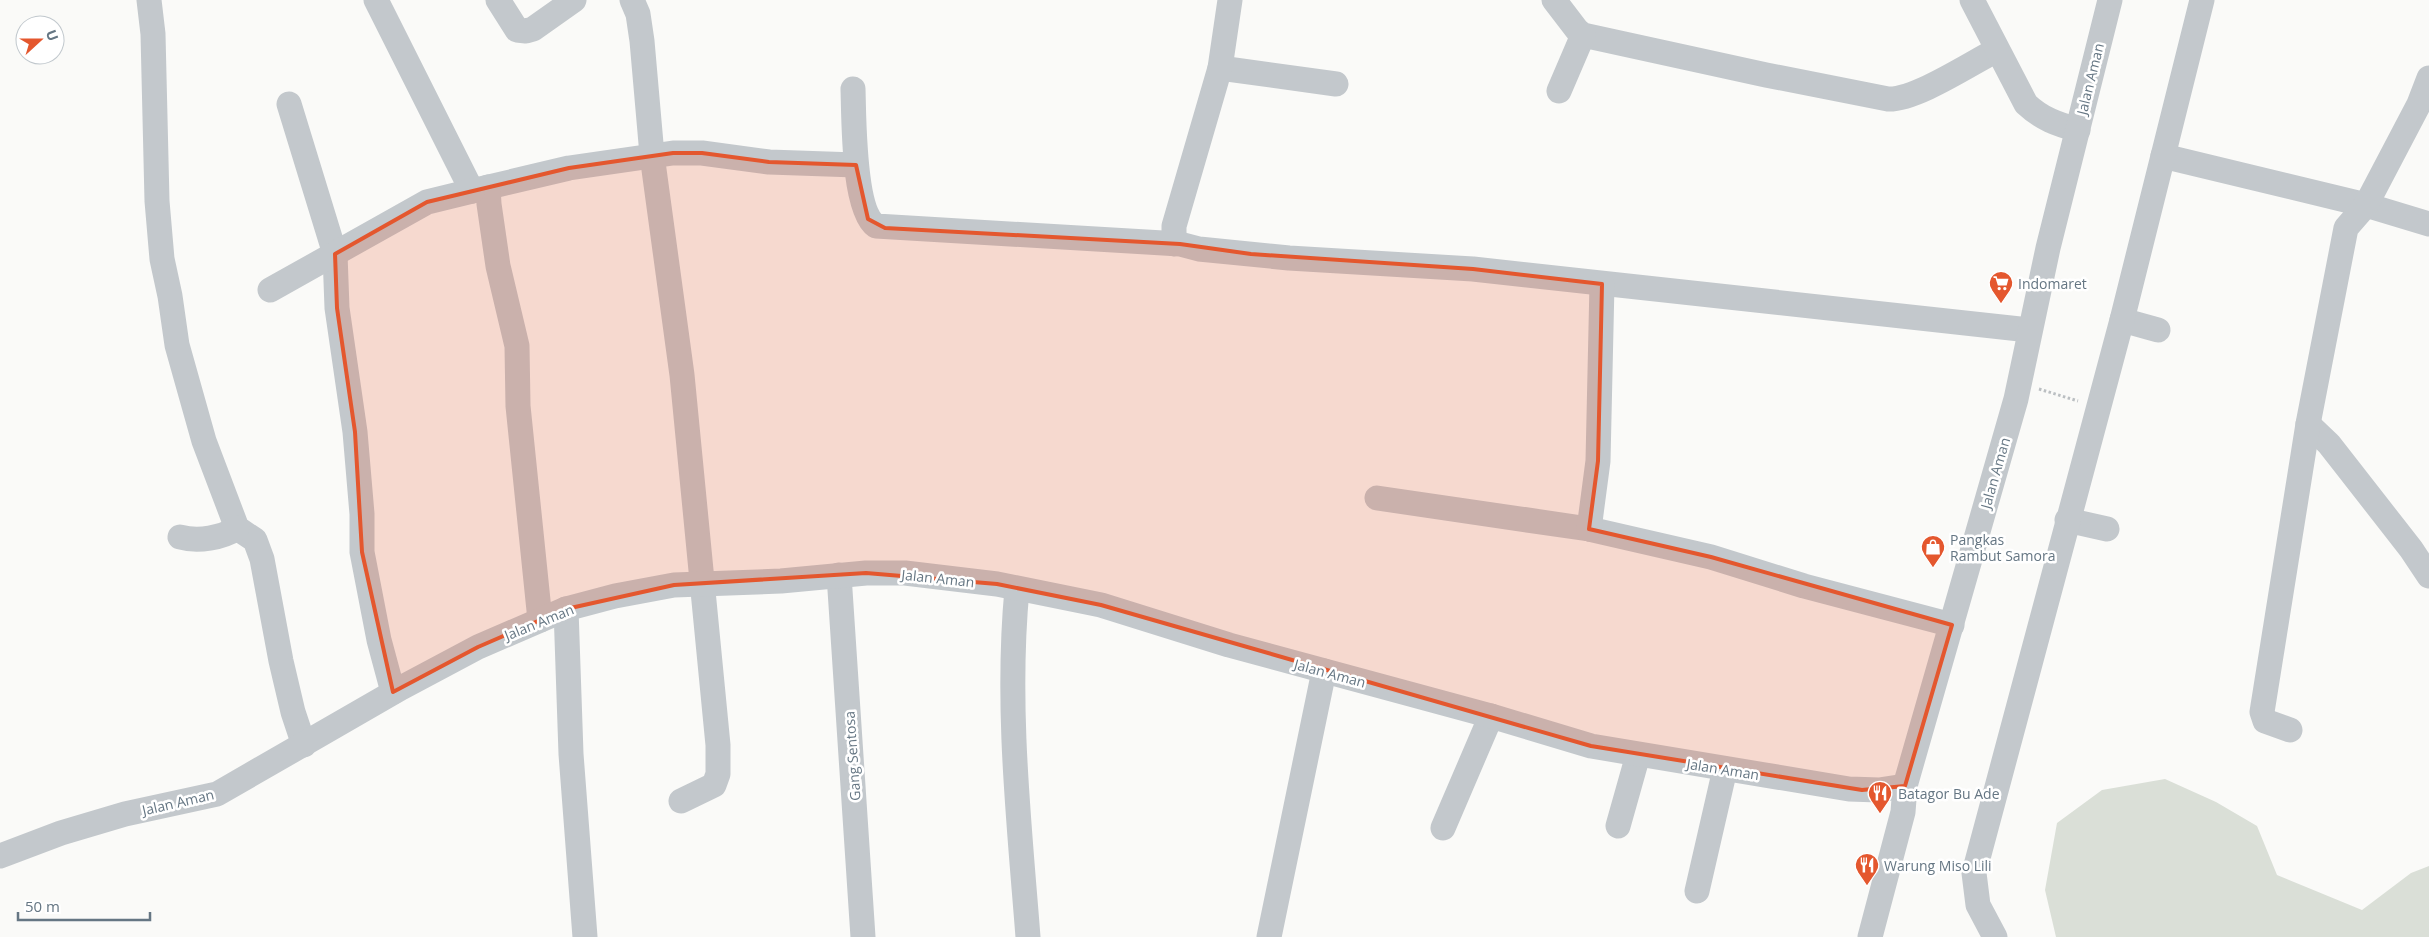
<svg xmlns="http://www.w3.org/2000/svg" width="2429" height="937" font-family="'Open Sans',sans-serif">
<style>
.green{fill:#dadfd7}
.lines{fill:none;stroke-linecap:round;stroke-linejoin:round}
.path{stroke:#bbbfc2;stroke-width:3;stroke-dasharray:2.5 2.5;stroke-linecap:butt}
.minor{stroke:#c3c8cc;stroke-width:25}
.marked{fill:#e4572e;fill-opacity:0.2;stroke:#e4572e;stroke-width:4;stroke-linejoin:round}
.labels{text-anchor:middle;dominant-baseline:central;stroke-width:5;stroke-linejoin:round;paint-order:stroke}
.street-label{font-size:14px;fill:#657683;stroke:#fff}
.poi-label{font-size:14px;fill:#657683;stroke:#fff;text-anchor:start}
</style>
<rect width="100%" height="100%" fill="#fafaf8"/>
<!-- green -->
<polygon class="green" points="2165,779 2216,802 2257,826 2277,875 2362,910 2411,873 2429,866 2429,937 2056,937 2045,890 2057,823 2102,790"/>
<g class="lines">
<!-- path -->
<polyline class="path" points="2039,389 2078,401"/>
<!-- minor -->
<g class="minor">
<polyline points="149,0 153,34 157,201 162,259 170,296 177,345 204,441 237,528 255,540 262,559 281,661 293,712 304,745"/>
<polyline points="376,0 472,191 569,168 673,153 702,153 769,162 856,165"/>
<polyline points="498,0 517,30 526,31 533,29 574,0"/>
<polyline points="632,0 638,14 642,41 652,155 682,375 718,745 718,774 714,785 681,801"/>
<path d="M1554 0 1577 30 1583 35 1766 75 1888 99C1916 100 1971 63 1997 50"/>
<path d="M1972 0 2026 104C2042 119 2057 124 2078 130"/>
<polyline points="1220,68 1336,84"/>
<path d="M853 89C854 118 853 210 876 226L1180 244 1199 249 1289 258 1473 269 2029 330"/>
<polyline points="1559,91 1583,35"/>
<polyline points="289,104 335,254 337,308 355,432 362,514 362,552 379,640 393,692"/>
<polyline points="2163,156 2366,205 2429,224"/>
<polyline points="488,187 489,204 498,266 517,346 518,406 540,620"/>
<polyline points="1174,244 1174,226 1220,68 1230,0"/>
<polyline points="270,290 427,202 472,191"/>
<polyline points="2122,320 2158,330"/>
<polyline points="2308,424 2329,444 2411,549 2429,576"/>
<polyline points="1377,498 1589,529 1711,557 1804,586 1952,625"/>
<polyline points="2067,520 2107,529"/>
<polyline points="1589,529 1598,461 1602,284"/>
<path d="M180 537C198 542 222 538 237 528"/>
<polyline points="839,575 863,937"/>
<path d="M1017 589C1006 705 1019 821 1028 937"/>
<polyline points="566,609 571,754 585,937"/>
<polyline points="2290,730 2265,721 2262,712 2308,424 2346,228 2366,205 2419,104 2429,78"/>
<polyline points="1618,826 1638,755"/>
<polyline points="1443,828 1491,716"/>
<polyline points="0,856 61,833 125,814 217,794 401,688 478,647 566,609 615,596 674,585 781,581 866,573 905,573 997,584 1101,605 1229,645 1491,716 1591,746 1849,789 1879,790 1905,786"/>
<polyline points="1697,891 1725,769"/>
<polyline points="1269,937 1324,671"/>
<polyline points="1870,937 1903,812 1905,786 2016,399 2048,248 2110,0"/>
<polyline points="1995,937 1978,905 1974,873 2122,320 2202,0"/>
</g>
</g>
<!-- marked area -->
<path class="marked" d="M673 153H702L769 162 856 165 868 219 885 228 1180 244 1251 254 1473 269 1602 284 1598 461 1589 529 1711 557 1952 625 1905 786 1862 790 1591 746 1101 605 997 584 866 573 674 585 566 609 478 647 393 692 362 552 355 432 337 308 335 254 427 202 569 168Z"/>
<!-- icons -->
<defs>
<g id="supermarket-pin" transform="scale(1.25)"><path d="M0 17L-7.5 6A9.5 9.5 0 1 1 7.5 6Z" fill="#e4572e" stroke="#fff"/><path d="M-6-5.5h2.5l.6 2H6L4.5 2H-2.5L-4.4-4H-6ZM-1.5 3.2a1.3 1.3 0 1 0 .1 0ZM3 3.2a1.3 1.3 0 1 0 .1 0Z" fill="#fff"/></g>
<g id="shop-pin" transform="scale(1.25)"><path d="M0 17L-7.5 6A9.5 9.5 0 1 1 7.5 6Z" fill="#e4572e" stroke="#fff"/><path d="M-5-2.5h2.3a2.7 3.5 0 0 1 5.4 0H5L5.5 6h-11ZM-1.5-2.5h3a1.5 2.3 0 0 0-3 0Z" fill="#fff"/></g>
<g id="restaurant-pin" transform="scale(1.25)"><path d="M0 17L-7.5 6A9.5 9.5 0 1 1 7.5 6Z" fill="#e4572e" stroke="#fff"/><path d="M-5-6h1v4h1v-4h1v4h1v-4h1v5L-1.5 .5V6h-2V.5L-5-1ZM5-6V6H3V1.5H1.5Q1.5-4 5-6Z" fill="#fff"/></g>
</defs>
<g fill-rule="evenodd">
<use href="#supermarket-pin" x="2001" y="283"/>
<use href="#shop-pin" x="1933" y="547"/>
<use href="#restaurant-pin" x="1880" y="793"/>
<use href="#restaurant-pin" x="1867" y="865"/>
</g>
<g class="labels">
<!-- street labels -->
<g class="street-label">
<text transform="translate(2090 79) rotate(-76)">Jalan Aman</text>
<text transform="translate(1995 473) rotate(-74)">Jalan Aman</text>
<text transform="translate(938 578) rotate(6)">Jalan Aman</text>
<text transform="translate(539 622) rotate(-22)">Jalan Aman</text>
<text transform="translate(1330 673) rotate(15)">Jalan Aman</text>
<text transform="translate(852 756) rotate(-94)">Gang Sentosa</text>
<text transform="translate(1723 769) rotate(9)">Jalan Aman</text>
<text transform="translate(178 802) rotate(-13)">Jalan Aman</text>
</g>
<!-- poi labels -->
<g class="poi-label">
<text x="2018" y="283">Indomaret</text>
<text x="1950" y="539">Pangkas<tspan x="1950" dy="16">Rambut Samora</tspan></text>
<text x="1898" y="793">Batagor Bu Ade</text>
<text x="1884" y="865">Warung Miso Lili</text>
</g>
</g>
<!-- north arrow -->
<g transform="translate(40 40) rotate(69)"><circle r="24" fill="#ffffff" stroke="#c1c8cd"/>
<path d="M0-4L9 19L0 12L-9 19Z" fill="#e4572e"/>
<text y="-8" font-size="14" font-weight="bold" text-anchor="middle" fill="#657683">U</text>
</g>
<!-- scale -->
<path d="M18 912v8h132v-8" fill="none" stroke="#657683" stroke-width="2.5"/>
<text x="25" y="912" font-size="15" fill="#657683" stroke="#ffffff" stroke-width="4" paint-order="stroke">50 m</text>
</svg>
